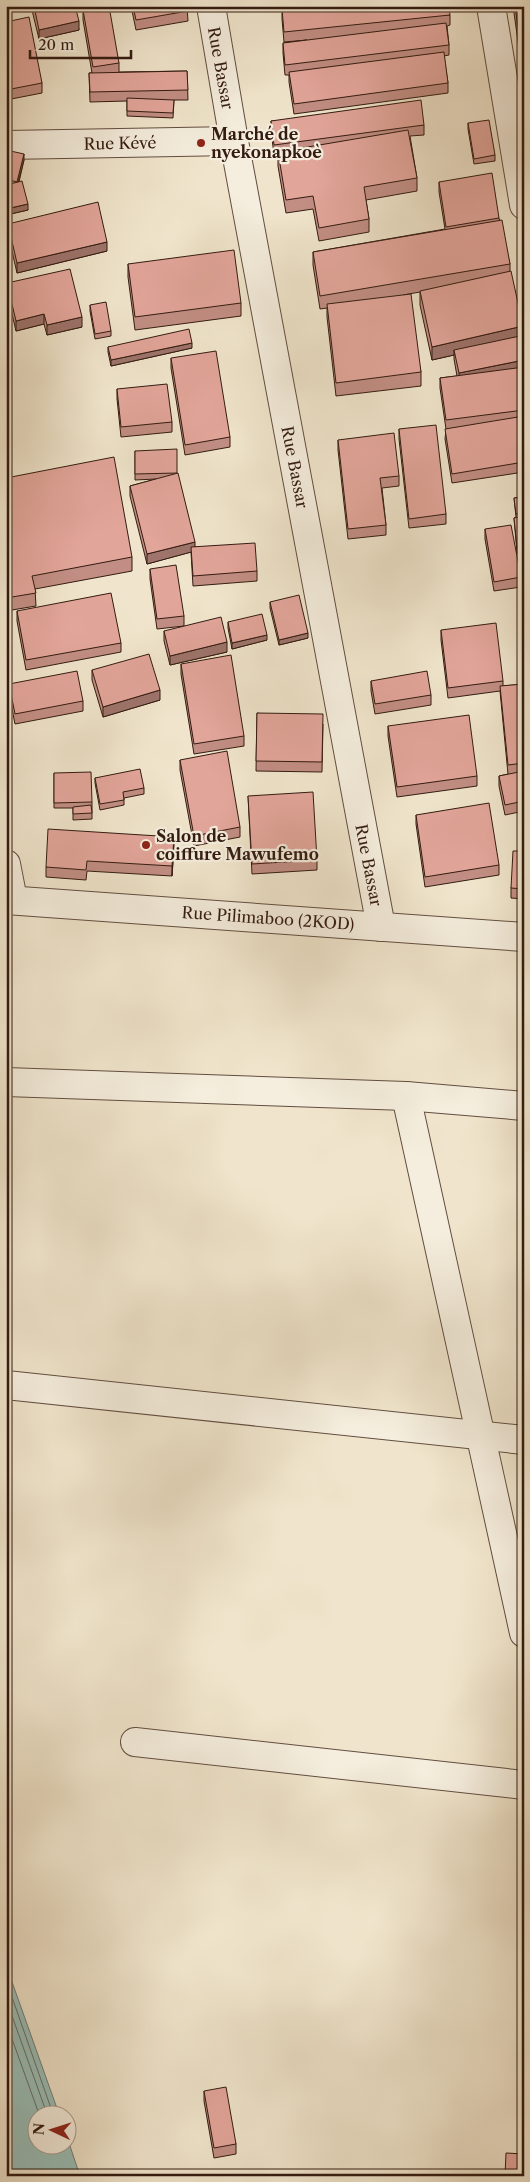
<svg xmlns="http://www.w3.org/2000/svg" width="530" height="2182" font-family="'Libre Caslon Text',serif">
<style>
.water{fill:#9abfb9;stroke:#717d76}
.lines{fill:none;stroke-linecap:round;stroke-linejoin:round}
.shore{stroke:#666d65;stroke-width:1}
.minor-casing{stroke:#624e40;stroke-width:30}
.minor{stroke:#f5eede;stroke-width:28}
.wall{fill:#c28e84;stroke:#331b11}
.shaded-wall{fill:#9e746c;stroke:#331b11}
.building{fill:#e2a59a;stroke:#331b11}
.poi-dot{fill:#8f2418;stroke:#f5eede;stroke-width:2}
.labels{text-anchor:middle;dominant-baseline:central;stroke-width:4.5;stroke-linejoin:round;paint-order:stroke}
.street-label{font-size:16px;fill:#331b11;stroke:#f5eede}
.poi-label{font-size:16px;font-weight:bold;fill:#331b11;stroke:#f5eede;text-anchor:start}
</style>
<rect width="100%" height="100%" fill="#f0e5cc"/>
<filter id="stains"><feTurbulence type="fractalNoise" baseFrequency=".004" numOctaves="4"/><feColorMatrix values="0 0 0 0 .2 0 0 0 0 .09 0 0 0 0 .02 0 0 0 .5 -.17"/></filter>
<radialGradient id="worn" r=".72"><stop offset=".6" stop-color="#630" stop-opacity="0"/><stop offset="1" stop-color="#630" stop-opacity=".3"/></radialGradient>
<!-- water -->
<polygon class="water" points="6,1965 59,2114 38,2114 38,2144 68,2144 68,2140 80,2176 6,2176"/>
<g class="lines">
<!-- shore -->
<g class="shore">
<polyline points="6,1980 53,2114"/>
<polyline points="6,1999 47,2114"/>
<polyline points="6,2022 39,2114"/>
</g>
<!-- minor casing -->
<g class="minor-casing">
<g id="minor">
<polyline points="211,6 234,141 381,927"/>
<polyline points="491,6 524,205"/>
<polyline points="6,145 234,141"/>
<polyline points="6,864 13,900"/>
<polyline points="6,900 524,937"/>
<polyline points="6,1082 406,1096 524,1106"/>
<polyline points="406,1096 524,1633"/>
<polyline points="6,1385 524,1440"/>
<polyline points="135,1742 524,1785"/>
</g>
</g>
<!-- minor -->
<use href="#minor" class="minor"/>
</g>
<!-- wall -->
<g class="wall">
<polygon points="31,6 75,6 79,30 39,39"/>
<polygon points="131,6 187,6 188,21 136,30"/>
<polygon points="513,6 524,6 524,84"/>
<polygon points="282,9 450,15 450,25 447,26 449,45 449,55 444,56 448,83 448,93 294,114 289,82 289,75 285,75 283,53 283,43 307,40 284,42 282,19"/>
<polygon points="83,10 119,63 119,72 187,71 188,100 174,100 173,118 127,116 127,101 90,102 89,73 92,73 83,20"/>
<polygon points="6,22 42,83 42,93 6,100"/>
<polygon points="271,121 424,125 424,135 410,136 417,178 417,191 366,200 369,219 369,232 319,241 313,209 286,213 278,166 278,154 274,155 271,130"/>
<polygon points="468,123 495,155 495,161 474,164 468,129"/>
<polygon points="6,150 24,160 19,182 28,210 6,215"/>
<polygon points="439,182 499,218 510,264 510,271 523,339 521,340 524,353 524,472 452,483 445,439 446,429 440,388 440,378 457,376 454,359 454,355 432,360 420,305 420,292 403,295 421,372 421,386 336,396 327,317 327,308 320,309 313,265 313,252 445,229 439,192"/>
<polygon points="8,224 107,251 17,273 8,234"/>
<polygon points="128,264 241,303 241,316 135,330 128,277"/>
<polygon points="7,283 82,327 47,335 44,324 16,331 7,293"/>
<polygon points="90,305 111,331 111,336 95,339 90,311"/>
<polygon points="108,347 192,348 111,366 108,352"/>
<polygon points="171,358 230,437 230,447 185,455 171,368"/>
<polygon points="117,389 172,422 172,432 121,437 117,399"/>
<polygon points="399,429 446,514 446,524 409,528 399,439"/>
<polygon points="338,440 399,476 399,486 382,488 386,525 386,535 348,539 338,450"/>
<polygon points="135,451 177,473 195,547 257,571 257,581 193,586 191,552 147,564 130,496 130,486 156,479 135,480"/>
<polygon points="6,478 132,557 132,571 35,589 36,606 6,611"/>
<polygon points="524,497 524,585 523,585 519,553 517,553 514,518 516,517 514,498"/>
<polygon points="485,529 521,577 521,587 494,591 485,539"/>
<polygon points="150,569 184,616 184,626 157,629 150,579"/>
<polygon points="270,602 308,638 279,645 270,608"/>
<polygon points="17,611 121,643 121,652 26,670 17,621"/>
<polygon points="228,622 267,640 232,649 228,628"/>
<polygon points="441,630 503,681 503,686 524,684 524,811 505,815 499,786 499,776 508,774 500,691 448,698 441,640"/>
<polygon points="164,631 227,652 170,665 164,641"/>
<polygon points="181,664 244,736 244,746 194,754 181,674"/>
<polygon points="92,670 160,700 103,717 92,680"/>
<polygon points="371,681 431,695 431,705 375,714 371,691"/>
<polygon points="9,684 83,701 83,711 15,724 9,694"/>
<polygon points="257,713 323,724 322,772 256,771"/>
<polygon points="388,726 477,776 477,786 397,797 388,736"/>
<polygon points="180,760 240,827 240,837 194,846 180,770"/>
<polygon points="54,773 92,802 92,819 73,820 73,808 54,808"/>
<polygon points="95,778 144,788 144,794 124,798 124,805 100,810 95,783"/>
<polygon points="248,796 317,860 317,870 252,874"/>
<polygon points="416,815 499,865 499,875 425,887 416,824"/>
<polygon points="174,847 172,876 87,871 86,880 46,877 46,867"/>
<polygon points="524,851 524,899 511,898 511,888"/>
<polygon points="204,2091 236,2144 236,2154 214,2158 204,2101"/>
</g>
<!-- shaded-wall -->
<g class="shaded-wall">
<polygon points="79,21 79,30 39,39 39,30"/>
<polygon points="24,154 24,160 17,187 17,182"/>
<polygon points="28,204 28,210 6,215 6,209"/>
<polygon points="107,242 107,251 17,273 17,263"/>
<polygon points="44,314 44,324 16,331 16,321"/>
<polygon points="82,317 82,327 47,335 47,325"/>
<polygon points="523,326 523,339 455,355 454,350 454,355 432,360 432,347"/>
<polygon points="192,343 192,348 111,366 111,360"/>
<polygon points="524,360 524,370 459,383 459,373"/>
<polygon points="195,542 195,551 147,564 147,554"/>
<rect x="523" y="575" width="1" height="10"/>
<polygon points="308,633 308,638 279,645 279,640"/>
<polygon points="267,635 267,640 232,649 232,643"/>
<polygon points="227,642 227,652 170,665 170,656"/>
<polygon points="160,690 160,700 103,717 103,707"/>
<polygon points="174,837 174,847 172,876 172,866"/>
</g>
<!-- building -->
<g class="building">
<polygon points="34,6 75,6 79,21 39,30"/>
<polygon points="109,6 119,63 93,67 83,10"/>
<polygon points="133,6 187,6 188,11 136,20"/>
<polygon points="308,6 449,6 450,15 284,32 282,9"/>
<polygon points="515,6 524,6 524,71"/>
<polygon points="29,17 42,83 6,90 6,22"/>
<polygon points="446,23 449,45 285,65 283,43"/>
<polygon points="444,52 448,83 294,104 289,72"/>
<polygon points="187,71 188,90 90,92 89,73"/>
<polygon points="127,98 174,100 173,113 127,111"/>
<polygon points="421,100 424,125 274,145 271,121"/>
<polygon points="489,120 495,155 474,159 468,123"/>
<polygon points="408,130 417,178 364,187 369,219 319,228 313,196 286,200 278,152"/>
<polygon points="6,150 24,154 17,182 6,179"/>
<polygon points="492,173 499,218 446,227 439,182"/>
<polygon points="22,181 28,204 6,209 6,185"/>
<polygon points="98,202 107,242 17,263 8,224"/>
<polygon points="502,220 510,264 320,296 313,252"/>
<polygon points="234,250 241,303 135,317 128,264"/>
<polygon points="70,269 82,317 47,325 44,314 16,321 7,283"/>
<polygon points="511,271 523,326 432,347 420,291"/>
<polygon points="411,294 421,372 336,383 327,304"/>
<polygon points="106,302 111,331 95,334 90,305"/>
<polygon points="189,329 192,343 111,360 108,347"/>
<polygon points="520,336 524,353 524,360 459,373 454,350"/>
<polygon points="216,351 230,437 185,445 171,358"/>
<polygon points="524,367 524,410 446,420 440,378"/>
<polygon points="167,384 172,422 121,427 117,389"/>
<polygon points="524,416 524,462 452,474 445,429"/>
<polygon points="436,425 446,514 409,519 399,429"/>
<polygon points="394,433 399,476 380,478 386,525 348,529 338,440"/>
<polygon points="177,449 177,473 135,474 135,451"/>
<polygon points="114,457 132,557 32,576 36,593 6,598 6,478"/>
<polygon points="178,473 195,542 147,554 130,486"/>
<polygon points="524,497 524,513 516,514 514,498"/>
<polygon points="524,516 524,544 519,545 520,547 517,547 514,518"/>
<polygon points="511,525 521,577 494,582 485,529"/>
<polygon points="255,543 257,571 193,576 191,547"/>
<polygon points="524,544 524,575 523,575 519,545"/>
<polygon points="176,565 184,616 157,619 150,569"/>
<polygon points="111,593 121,643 26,660 17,611"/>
<polygon points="299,595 308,633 279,640 270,602"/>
<polygon points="262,614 267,635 232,643 228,622"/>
<polygon points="221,617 227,642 170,656 164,631"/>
<polygon points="496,623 503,681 448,688 441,630"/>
<polygon points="149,654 160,690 103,707 92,670"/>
<polygon points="231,655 244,736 194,744 181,664"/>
<polygon points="77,671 83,701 15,714 9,684"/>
<polygon points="427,671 431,695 375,704 371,681"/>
<polygon points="524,684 524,763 508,765 500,686"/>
<polygon points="257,713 323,714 322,762 256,761"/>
<polygon points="469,715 477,776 397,787 388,726"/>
<polygon points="227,751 240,827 194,836 180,760"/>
<polygon points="140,769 144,788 123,792 124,800 100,804 95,778"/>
<polygon points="524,771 524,801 505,805 499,776"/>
<polygon points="91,772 92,802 54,803 54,773"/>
<polygon points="313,792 317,860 252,864 248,796"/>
<polygon points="489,803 499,865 425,877 416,815"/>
<polygon points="91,805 92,813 73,814 73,807"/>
<polygon points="48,829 174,837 172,866 87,861 86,870 46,867"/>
<polygon points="513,851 524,851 524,889 511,888"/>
<polygon points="226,2087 236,2144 214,2148 204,2091"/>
<polygon points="506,2153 524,2154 524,2176 505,2176"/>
</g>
<!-- markers -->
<g class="poi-dot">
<circle cx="201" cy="143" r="5"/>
<circle cx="146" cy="845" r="5"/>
</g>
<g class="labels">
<!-- street labels -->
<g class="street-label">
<text transform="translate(221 68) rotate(80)">Rue Bassar</text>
<text transform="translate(120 143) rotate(-1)">Rue Kévé</text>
<text transform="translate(295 467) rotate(79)">Rue Bassar</text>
<text transform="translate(369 865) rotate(79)">Rue Bassar</text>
<text transform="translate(268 918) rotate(4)">Rue Pilimaboo (2KOD)</text>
</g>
<!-- poi labels -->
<g class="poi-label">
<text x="211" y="134">Marché de<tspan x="211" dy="18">nyekonapkoè</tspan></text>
<text x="156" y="836">Salon de<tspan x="156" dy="18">coiffure Mawufemo</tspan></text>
</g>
</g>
<!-- margin -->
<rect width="530" height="2182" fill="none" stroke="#f0e5cc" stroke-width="25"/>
<rect x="8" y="8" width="515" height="2167" fill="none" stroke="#331b11" stroke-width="2.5"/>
<rect x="12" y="12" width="505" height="2157" fill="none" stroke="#331b11"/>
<!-- north arrow -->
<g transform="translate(52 2130) rotate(274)"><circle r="24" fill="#f5eede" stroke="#a79a8c"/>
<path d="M0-4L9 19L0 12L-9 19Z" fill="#8f2418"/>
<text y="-8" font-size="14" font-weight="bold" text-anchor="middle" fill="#331b11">N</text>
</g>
<!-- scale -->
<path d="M30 50v8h101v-8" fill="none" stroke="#331b11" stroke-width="2.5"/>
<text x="38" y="50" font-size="15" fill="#331b11" stroke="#f5eede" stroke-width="4" paint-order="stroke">20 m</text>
<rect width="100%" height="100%" filter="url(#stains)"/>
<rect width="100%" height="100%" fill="url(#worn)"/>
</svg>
